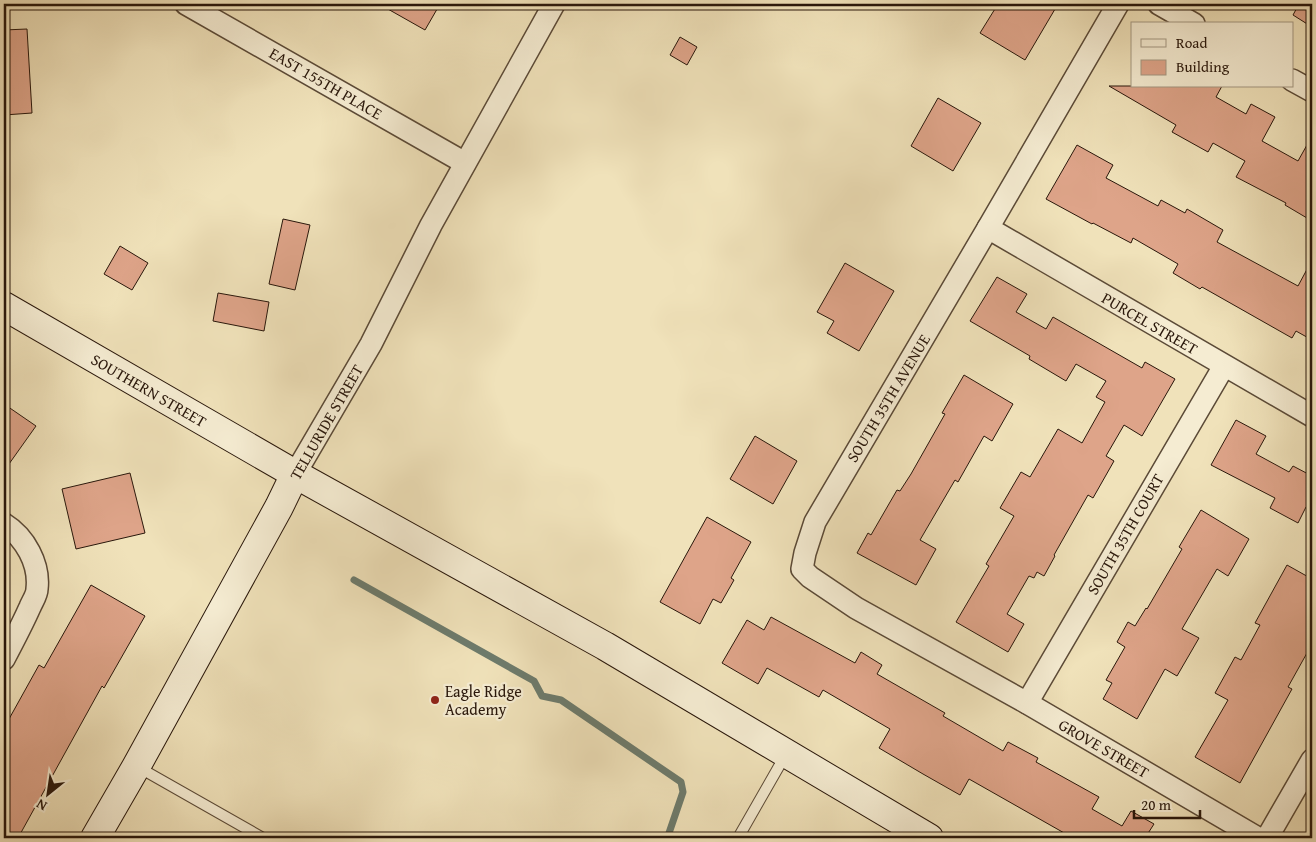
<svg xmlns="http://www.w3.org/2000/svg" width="1316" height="842" font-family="'Gentium Book Plus',serif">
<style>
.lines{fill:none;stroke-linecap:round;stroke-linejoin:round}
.stream{stroke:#6d7b6c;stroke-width:7}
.building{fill:#dea489;stroke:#29170b}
.lane-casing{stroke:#5b4a37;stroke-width:12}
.street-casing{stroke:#5b4a37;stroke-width:24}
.secondary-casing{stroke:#29170b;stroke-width:30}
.lane{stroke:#f5ecd2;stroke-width:10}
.street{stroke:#f5ecd2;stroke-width:21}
.secondary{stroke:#f5ecd2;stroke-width:28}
.poi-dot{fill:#8f2418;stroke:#f5ecd2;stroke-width:2}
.labels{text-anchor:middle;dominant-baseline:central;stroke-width:4.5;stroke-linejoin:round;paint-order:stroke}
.street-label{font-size:16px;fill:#29170b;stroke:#f5ecd2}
.poi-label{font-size:16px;fill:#29170b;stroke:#f5ecd2;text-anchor:start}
</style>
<rect width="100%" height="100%" fill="#f0e2ba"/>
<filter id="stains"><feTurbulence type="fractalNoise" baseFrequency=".004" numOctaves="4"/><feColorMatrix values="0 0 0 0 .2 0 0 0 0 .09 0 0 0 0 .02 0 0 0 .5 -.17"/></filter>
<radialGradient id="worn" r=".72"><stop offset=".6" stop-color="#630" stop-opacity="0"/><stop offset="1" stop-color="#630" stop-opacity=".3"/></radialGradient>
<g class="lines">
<!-- stream -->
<polyline class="stream" points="354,580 534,681 542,696 561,700 681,782 683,792 669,833 675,838"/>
</g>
<!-- building -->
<g class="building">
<polygon points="379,4 440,4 425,30"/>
<polygon points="998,4 1058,4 1025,60 980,33"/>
<polygon points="1299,4 1312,4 1312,27 1293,15"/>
<polygon points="27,29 32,113 4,115 4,30"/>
<polygon points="680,37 697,47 687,65 670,55"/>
<polygon points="1109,86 1222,86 1216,97 1246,114 1251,104 1275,117 1262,141 1298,161 1312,136 1312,221 1285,205 1286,203 1236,177 1245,161 1213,143 1208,152 1172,132 1176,125"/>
<polygon points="938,98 981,123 953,171 911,146"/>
<polygon points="1077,145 1113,165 1106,178 1158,206 1161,200 1185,213 1187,209 1223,230 1217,242 1298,286 1312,260 1312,340 1296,331 1292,338 1202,287 1200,289 1173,273 1178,264 1133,238 1131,243 1093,223 1092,224 1046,199"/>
<polygon points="283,219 310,225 295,290 269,284"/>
<polygon points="120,246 148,263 132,290 104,274"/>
<polygon points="845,263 894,291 859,351 827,333 834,321 817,312"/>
<polygon points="997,277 1027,294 1016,312 1046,329 1053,317 1142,368 1145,362 1175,379 1142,436 1124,425 1106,456 1114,461 1093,498 1088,495 1054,555 1055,556 1044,576 1037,572 1034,578 1029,576 1007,614 1024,624 1008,652 956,622 989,566 986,564 1014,516 1000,508 1021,472 1030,477 1058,429 1082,443 1105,402 1096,397 1106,381 1076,364 1066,381 1029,359 1030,356 970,321"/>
<polygon points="218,293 269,302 264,331 213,321"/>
<polygon points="964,375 1013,404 992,441 984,436 958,482 955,480 920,540 936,549 916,585 857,553 868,533 871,535 897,490 900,491 911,474 945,414 942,413"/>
<polygon points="4,404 36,426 4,471"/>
<polygon points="1236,420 1266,436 1256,454 1289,472 1293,466 1312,476 1312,510 1306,507 1298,523 1270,508 1275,498 1211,465"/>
<polygon points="755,436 797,461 773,504 730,479"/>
<polygon points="130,473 145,533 76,549 62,489"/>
<polygon points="1201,510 1249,539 1228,576 1217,569 1182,629 1199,638 1177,676 1165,669 1137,719 1103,699 1112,683 1106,680 1125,647 1117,642 1128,622 1135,626 1146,608 1147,609 1182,549 1179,547"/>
<polygon points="707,517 751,542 731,578 734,580 721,603 713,599 700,624 660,602"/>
<polygon points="1287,565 1312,579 1312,644 1288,687 1292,689 1240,783 1195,757 1228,700 1215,693 1235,657 1241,660 1260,625 1255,623"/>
<polygon points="91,585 145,616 104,688 102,686 18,838 4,838 4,728 39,665 44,668"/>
<polygon points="771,617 855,663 861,652 882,665 877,674 945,713 943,716 1003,751 1008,742 1038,758 1036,762 1099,797 1092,809 1122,826 1131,811 1154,824 1145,838 1073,838 969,779 960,795 923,774 879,748 890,729 823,690 819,697 767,668 758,684 722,663 747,620 764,630"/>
</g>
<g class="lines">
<!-- lane casing -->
<g class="lane-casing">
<g id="lane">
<polyline points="138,767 263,838"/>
<polyline points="738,838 786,754"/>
</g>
</g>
<!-- street casing -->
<g class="street-casing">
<g id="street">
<polyline points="186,4 465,163"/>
<polyline points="1118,4 988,228 815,522 805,553 802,569 810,577 856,608 1027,703 1258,838"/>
<polyline points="1159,4 1194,24"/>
<polyline points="1292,80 1312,91"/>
<polyline points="988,228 1312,416"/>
<polyline points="295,474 371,344 431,225 554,4"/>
<path d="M4 524C25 537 40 564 37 589 37 595 32 602 30 607 22 625 13 642 4 659"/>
<polyline points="1027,703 1224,366"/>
<polyline points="1267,838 1312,760"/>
</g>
</g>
<!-- secondary casing -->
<g class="secondary-casing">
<g id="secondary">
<polyline points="4,306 295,474 605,646 929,838"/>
<polyline points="95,838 136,767 279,507 295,474"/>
</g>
</g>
<!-- lane -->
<use href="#lane" class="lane"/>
<!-- street -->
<use href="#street" class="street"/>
<!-- secondary -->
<use href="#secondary" class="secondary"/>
</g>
<!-- markers -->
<circle class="poi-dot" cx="435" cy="700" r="5"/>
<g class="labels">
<!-- street labels -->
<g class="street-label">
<text transform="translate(326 83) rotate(30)">EAST 155TH PLACE</text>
<text transform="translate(1150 323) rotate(30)">PURCEL STREET</text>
<text transform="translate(149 390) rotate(30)">SOUTHERN STREET</text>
<text transform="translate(888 398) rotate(-59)">SOUTH 35TH AVENUE</text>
<text transform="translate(326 422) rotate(-60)">TELLURIDE STREET</text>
<text transform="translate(1125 534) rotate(-60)">SOUTH 35TH COURT</text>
<text transform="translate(1104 748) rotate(30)">GROVE STREET</text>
</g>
<!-- poi labels -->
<g class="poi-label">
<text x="445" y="691">Eagle Ridge<tspan x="445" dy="18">Academy</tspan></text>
</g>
</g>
<!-- margin -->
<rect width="1316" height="842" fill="none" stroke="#f0e2ba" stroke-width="20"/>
<rect x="5" y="5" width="1306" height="832" fill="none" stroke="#29170b" stroke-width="2.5"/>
<rect x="10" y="10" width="1296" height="822" fill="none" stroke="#29170b"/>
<!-- legend -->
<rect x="1131" y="22" width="162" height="65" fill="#f5ecd2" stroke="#a39782"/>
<rect x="1141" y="39" width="25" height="8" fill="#f5ecd2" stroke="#a39782"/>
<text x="1176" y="48" font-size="15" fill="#29170b">Road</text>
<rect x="1141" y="60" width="25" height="15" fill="#dea489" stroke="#a39782"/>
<text x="1176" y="72" font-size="15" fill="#29170b">Building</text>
<!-- north arrow -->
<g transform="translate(48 794) rotate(210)" stroke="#f5ecd2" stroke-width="4" paint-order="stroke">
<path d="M0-4L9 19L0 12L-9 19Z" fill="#29170b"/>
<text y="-8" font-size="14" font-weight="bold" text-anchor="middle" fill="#29170b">N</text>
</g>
<!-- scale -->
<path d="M1134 810v8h66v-8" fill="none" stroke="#29170b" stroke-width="2.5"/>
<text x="1141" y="810" font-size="15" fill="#29170b" stroke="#f5ecd2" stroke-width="4" paint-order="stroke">20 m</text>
<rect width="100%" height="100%" filter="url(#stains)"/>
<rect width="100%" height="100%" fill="url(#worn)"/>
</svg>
